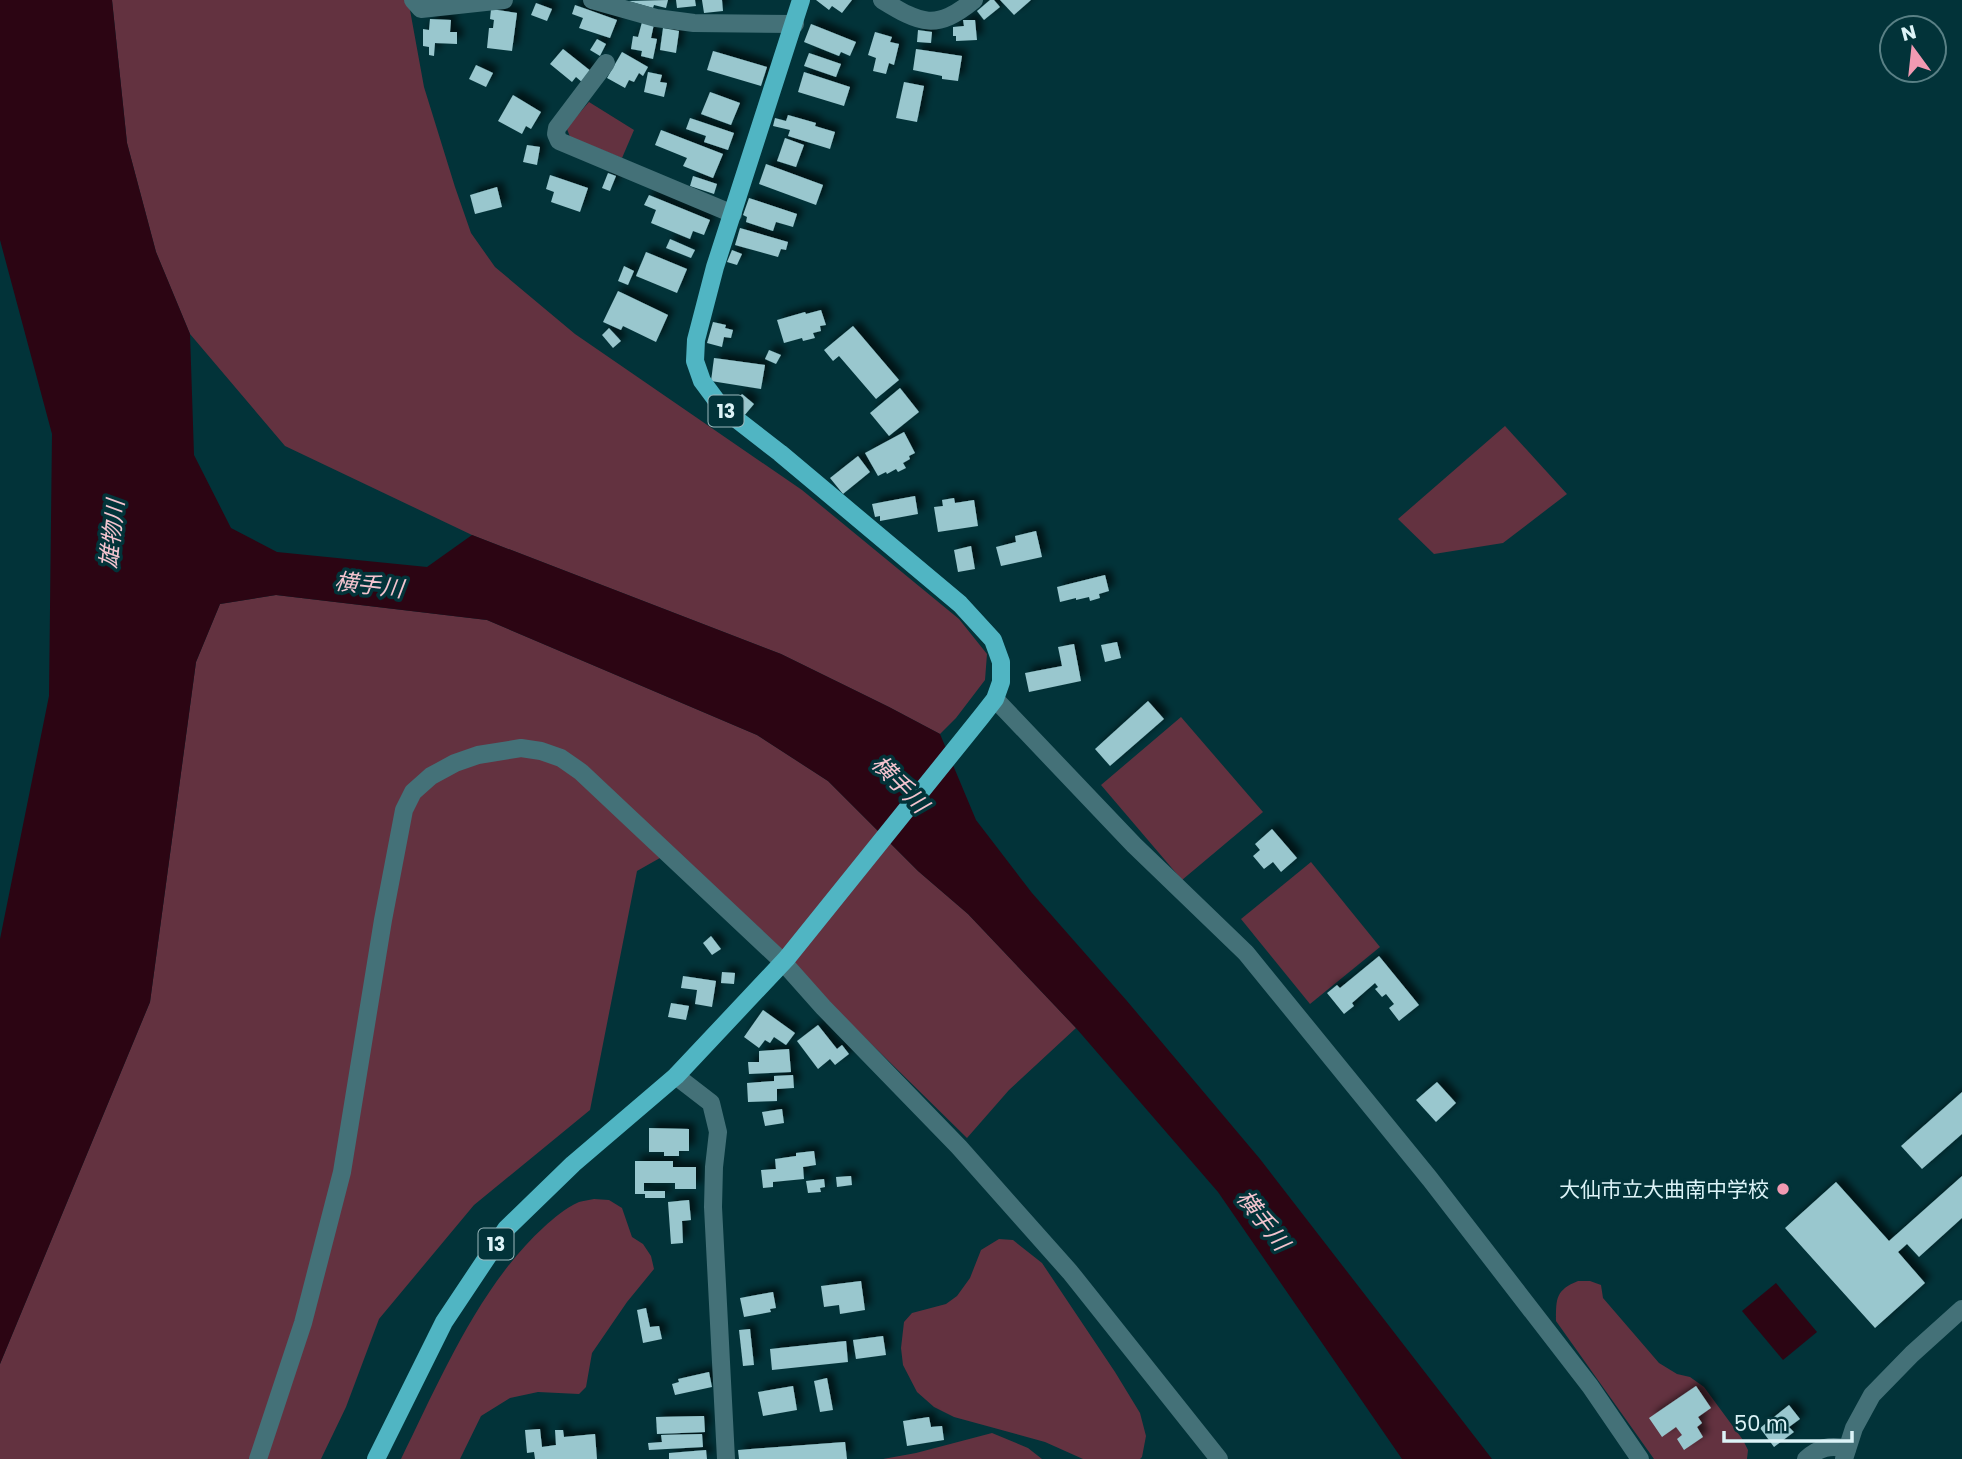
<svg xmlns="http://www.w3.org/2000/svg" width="1962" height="1459" font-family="Poppins,'Noto Sans JP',sans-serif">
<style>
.green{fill:#633240}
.water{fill:#2c0513}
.building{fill:#99c7ce;filter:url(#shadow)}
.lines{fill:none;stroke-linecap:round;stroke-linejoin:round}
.minor{stroke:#447178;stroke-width:18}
.primary{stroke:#50b5c3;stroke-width:18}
.poi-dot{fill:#f19ab2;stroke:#023339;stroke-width:2.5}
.labels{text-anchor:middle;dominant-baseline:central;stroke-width:7;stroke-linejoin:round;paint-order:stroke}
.shield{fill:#023339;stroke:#9bb9be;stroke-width:2}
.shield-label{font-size:19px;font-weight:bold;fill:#dcf3f7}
.poi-label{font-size:21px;fill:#dcf3f7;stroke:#023339;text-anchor:end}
.water-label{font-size:23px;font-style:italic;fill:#f4c4cf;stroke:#023339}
</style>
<defs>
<filter id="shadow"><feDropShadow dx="6" dy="-6" stdDeviation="3.5" flood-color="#0009"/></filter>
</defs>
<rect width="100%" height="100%" fill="#023339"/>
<!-- green -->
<g class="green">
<polygon points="112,0 406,0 410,10 424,87 455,187 471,233 495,267 575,334 802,490 959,619 987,654 985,680 956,718 940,734 889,707 781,654 472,535 285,446 190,334 156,252 127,143"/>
<polygon points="589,102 634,130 622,158 570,137 567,129 569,125"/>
<polygon points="1505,426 1567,494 1503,543 1434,554 1398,519"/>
<polygon points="276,595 487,620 757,735 828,781 918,871 968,914 1076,1028 1009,1090 967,1138 674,850 637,871 590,1110 474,1205 379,1319 346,1407 321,1459 0,1459 0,1364 150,1002 196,662 220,604"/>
<polygon points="1181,717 1263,812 1182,880 1101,785"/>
<polygon points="1311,862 1380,947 1310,1004 1241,919"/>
<path d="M594 1199 609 1200 622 1208 632 1237 643 1244 651 1256 654 1269 627 1302 592 1353 586 1387 579 1394 538 1392 510 1398 481 1416 460 1459H401C439 1382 479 1286 544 1227 554 1218 565 1208 579 1202 583 1201 589 1200 594 1199Z"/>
<polygon points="999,1239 1013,1240 1042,1263 1115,1372 1140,1413 1146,1436 1142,1457 1140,1459 1083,1459 1045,1442 954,1417 934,1407 917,1392 903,1365 901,1348 904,1322 912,1313 946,1304 957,1296 970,1278 981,1250"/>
<path d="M1578 1281H1590L1601 1285 1603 1298 1659 1363 1677 1374 1690 1377 1704 1387 1743 1440 1748 1450 1747 1459H1654L1556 1321C1556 1298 1556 1290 1578 1281Z"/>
<polygon points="992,1433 1028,1448 1042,1459 883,1459 916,1453"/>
</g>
<!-- water -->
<g class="water">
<polygon points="0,0 112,0 127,143 156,252 190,334 194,455 231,528 277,552 427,567 472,535 781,654 889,707 940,734 976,820 1032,893 1127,1001 1260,1159 1492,1459 1402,1459 1218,1192 1076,1028 968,914 918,871 828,781 757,735 487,620 276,595 220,604 196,662 150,1002 0,1364 0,939 49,696 52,434 0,240"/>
<polygon points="1776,1283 1817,1332 1783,1360 1742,1311"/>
</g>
<!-- building -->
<g class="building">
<polygon points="668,0 666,8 654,5 653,8 628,1"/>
<polygon points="676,0 695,0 696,6 677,8"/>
<polygon points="702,0 722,0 723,11 704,13"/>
<polygon points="816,0 852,0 842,13 832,6 829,10"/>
<polygon points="990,0 994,0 1000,7 984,20 977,11"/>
<polygon points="1000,0 1031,0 1014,15"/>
<polygon points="536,3 552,9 547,21 531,15"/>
<polygon points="575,5 617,20 610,38 579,28 583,18 572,14"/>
<polygon points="491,9 517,13 512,51 487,48 489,28 493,28 494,20 490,19"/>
<polygon points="430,19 451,20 450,32 457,32 457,44 435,43 434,56 429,55 429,47 423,46 423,29 429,30"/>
<polygon points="963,20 975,20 977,40 956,41 956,36 953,36 953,27 964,26"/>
<polygon points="642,22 654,24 651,38 657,39 653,59 641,56 642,51 631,49 633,36 638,37"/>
<polygon points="811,24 856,42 850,56 841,52 839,56 804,42"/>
<polygon points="663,28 679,31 676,53 660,50"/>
<polygon points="918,30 932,32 931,43 917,42"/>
<polygon points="875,32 892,37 890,42 899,44 894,65 889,63 886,74 873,71 876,58 868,55"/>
<polygon points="597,39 606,44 600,56 590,50"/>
<polygon points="563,49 592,72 583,83 576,77 572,82 550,64"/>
<polygon points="916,49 962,56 958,81 942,79 942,76 913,70"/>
<polygon points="713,51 767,67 761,86 707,70"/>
<polygon points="622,52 648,67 643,76 639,73 634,82 629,80 625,88 607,78"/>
<polygon points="809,53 841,64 836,77 804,66"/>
<polygon points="476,65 493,73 486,87 469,79"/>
<polygon points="648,72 662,75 660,82 667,83 664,97 644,92"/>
<polygon points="804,72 850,87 844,106 798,92"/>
<polygon points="904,82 924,86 917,122 896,118"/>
<polygon points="710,92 740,103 731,125 701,114"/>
<polygon points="513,95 541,112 531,129 526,126 522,134 498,121"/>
<polygon points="788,115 816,123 815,126 835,132 830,149 788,136 790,130 773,126 775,118 786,121"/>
<polygon points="690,118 734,133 728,150 704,142 706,136 686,129"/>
<polygon points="661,130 723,154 713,178 683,166 687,158 655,145"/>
<polygon points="785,138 804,145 796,167 777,161"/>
<polygon points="527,145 540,147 537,165 523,162"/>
<polygon points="766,164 823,185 816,205 759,184"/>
<polygon points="608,173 616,176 610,191 602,188"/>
<polygon points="550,175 588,188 580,212 551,202 554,192 546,189"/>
<polygon points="693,176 717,184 714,194 690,186"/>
<polygon points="497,187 502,207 475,214 470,195"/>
<polygon points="649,195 710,220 704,235 693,231 690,239 651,223 656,210 644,205"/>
<polygon points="749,198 797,214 793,227 776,222 773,231 746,222 747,217 743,215"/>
<polygon points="740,228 788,242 786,250 781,249 778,257 735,245"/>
<polygon points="670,239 695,250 691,258 666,248"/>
<polygon points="732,250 742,254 737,265 727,262"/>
<polygon points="646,252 687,269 677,293 636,276"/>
<polygon points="624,266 634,271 628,285 618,281"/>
<polygon points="618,291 668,315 656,342 623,326 621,330 603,322"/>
<polygon points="821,310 826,325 820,326 821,331 813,333 815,338 803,341 802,338 784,343 777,320 805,312 806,314"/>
<polygon points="713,322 726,325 725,328 733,330 731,338 724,337 722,347 707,343"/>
<polygon points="853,326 899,380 876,399 839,356 833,361 824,350"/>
<polygon points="609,328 621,341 613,348 602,335"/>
<polygon points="769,350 781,355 776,364 765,359"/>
<polygon points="714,358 765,365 761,389 711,381"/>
<polygon points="900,388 919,412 889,436 870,413"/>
<polygon points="742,394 754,404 744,416 739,412 741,410 734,403"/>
<polygon points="904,432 915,453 909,456 910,459 903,463 906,468 898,472 896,469 887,474 886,472 878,476 865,453"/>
<polygon points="858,456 870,472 843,494 830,478"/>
<polygon points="915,496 918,514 880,521 880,516 875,517 872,504"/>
<polygon points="954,498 955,503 974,500 978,526 938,532 934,507 943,506 942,500"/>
<polygon points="1036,531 1042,557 1001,566 996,547 1016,542 1015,536"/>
<polygon points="971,546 975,569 958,572 954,550"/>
<polygon points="1105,575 1109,591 1099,594 1100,598 1090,601 1089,597 1076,600 1076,598 1060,602 1057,587"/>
<polygon points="1117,642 1121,658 1105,662 1101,645"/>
<polygon points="1074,644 1081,681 1029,692 1025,673 1062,666 1058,647"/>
<polygon points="1148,701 1164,719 1110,766 1095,749"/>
<polygon points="1272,829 1297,858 1281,872 1273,862 1264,869 1253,856 1260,850 1255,844"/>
<polygon points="711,936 721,949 712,955 703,943"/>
<polygon points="1379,956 1419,1005 1399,1021 1389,1008 1394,1004 1386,994 1382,997 1375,989 1378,987 1375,983 1352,1003 1354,1006 1344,1014 1327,993 1337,985 1340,988"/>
<polygon points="722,972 735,973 734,984 721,983"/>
<polygon points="683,976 716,981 712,1007 695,1004 697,990 681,988"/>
<polygon points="671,1003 689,1006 686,1020 668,1017"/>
<polygon points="763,1010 795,1033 786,1045 774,1037 770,1043 765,1040 759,1048 744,1037"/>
<polygon points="818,1025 837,1049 842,1045 849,1054 835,1065 830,1059 818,1069 797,1041"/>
<polygon points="789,1049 791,1072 749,1074 748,1062 759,1062 759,1051"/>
<polygon points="793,1075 794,1088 777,1089 777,1101 748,1102 747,1083 774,1081 774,1076"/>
<polygon points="1437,1082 1456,1103 1436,1122 1416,1100"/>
<polygon points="1962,1092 1962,1134 1922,1169 1901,1146"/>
<polygon points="782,1109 784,1123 765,1126 762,1112"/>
<polygon points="649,1128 689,1129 689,1151 679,1151 679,1156 664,1156 664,1152 649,1152"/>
<polygon points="814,1151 816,1165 803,1167 804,1179 773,1182 773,1187 763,1188 761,1170 776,1169 775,1159 796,1156 796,1153"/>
<polygon points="635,1161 673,1161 673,1167 696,1167 696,1189 675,1189 675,1183 644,1183 644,1191 665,1191 665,1198 645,1198 645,1194 635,1194"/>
<polygon points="851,1176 852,1185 837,1187 836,1177"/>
<polygon points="1962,1176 1962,1218 1919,1257 1907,1244 1898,1252 1925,1283 1875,1328 1785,1228 1836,1182 1889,1241"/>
<polygon points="824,1179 825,1187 820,1188 821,1192 808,1193 806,1181"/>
<polygon points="689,1200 691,1220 682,1221 683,1243 671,1244 668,1202"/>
<polygon points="861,1281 865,1310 840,1314 839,1305 824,1307 821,1286"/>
<polygon points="773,1292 776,1308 770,1309 771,1312 744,1317 740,1298"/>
<polygon points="646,1308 650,1327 659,1326 662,1339 643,1343 637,1310"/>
<polygon points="750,1329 754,1365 743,1366 739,1330"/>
<polygon points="883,1336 886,1355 856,1359 853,1340"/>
<polygon points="846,1341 848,1362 772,1370 770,1349"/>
<polygon points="709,1372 712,1387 675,1395 672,1384 679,1382 678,1379"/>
<polygon points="827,1378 833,1410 820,1412 814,1381"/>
<polygon points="793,1386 797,1410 763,1416 758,1392"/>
<polygon points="1696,1386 1711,1408 1698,1417 1702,1423 1697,1427 1703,1437 1684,1450 1677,1439 1682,1435 1676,1427 1662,1437 1649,1418"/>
<polygon points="1789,1405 1800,1419 1789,1427 1794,1432 1774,1447 1760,1428"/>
<polygon points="704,1416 705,1432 657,1434 656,1417"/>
<polygon points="929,1417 931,1427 942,1426 944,1440 907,1446 903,1421"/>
<polygon points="540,1429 542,1447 556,1445 555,1430 563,1430 564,1437 595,1434 597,1459 535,1459 534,1452 527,1453 525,1430"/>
<polygon points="702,1434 703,1447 649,1450 648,1443 662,1442 661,1435"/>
<polygon points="845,1442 847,1459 739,1459 738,1450"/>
<polygon points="706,1450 707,1459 669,1459 669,1453"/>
</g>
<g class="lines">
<!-- minor -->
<g class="minor">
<polyline points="413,0 421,9 504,0"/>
<polyline points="592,0 656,18 694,23 795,24"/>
<path d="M882 0C921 24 936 31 974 0"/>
<polyline points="606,63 557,128 556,134 559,141 733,214"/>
<polyline points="995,699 1134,845 1246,953 1430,1179 1590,1386 1640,1459"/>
<polyline points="676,1076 711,1103 718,1132 714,1167 713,1207 726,1459"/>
<polyline points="258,1459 303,1323 342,1172 383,920 404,810 413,792 431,776 455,763 478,755 521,748 541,751 561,758 581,772 783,962 823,1007 959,1147 1070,1272 1219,1459"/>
<path d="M1806 1459C1819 1448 1830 1444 1847 1449"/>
<polyline points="1844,1459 1854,1428 1872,1395 1912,1354 1962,1309"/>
</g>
<!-- primary -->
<polyline class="primary" points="376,1459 444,1322 506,1229 573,1164 676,1076 787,958 981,717 995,699 1001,682 1001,662 993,640 960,604 780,453 722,408 702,381 695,361 696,340 715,267 801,0"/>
</g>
<!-- markers -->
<circle class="poi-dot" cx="1783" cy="1189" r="7"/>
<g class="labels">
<!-- shield labels -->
<g class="shield">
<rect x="708.5" y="395.5" width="35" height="31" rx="5"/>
<rect x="478.5" y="1228.5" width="35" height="31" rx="5"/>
</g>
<g class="shield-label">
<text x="726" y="411">13</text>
<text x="496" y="1244">13</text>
</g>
<!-- poi labels -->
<g class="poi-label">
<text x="1769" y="1189">大仙市立大曲南中学校</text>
</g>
<!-- water labels -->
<g class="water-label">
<text transform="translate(112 534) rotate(-84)">雄物川</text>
<text transform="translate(369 585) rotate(7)">横手川</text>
<text transform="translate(900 784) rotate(46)">横手川</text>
<text transform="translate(1263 1220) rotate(52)">横手川</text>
</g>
</g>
<!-- north arrow -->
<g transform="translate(1913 49) rotate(345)"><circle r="33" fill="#023339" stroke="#598085" stroke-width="2"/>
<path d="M0-5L12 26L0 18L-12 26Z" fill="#f19ab2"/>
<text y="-10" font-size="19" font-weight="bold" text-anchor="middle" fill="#dcf3f7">N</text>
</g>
<!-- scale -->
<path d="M1724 1431v10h128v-10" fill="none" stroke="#dcf3f7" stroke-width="3.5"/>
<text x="1734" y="1431" font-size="21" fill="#dcf3f7" stroke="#023339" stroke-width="5" paint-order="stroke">50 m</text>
</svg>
